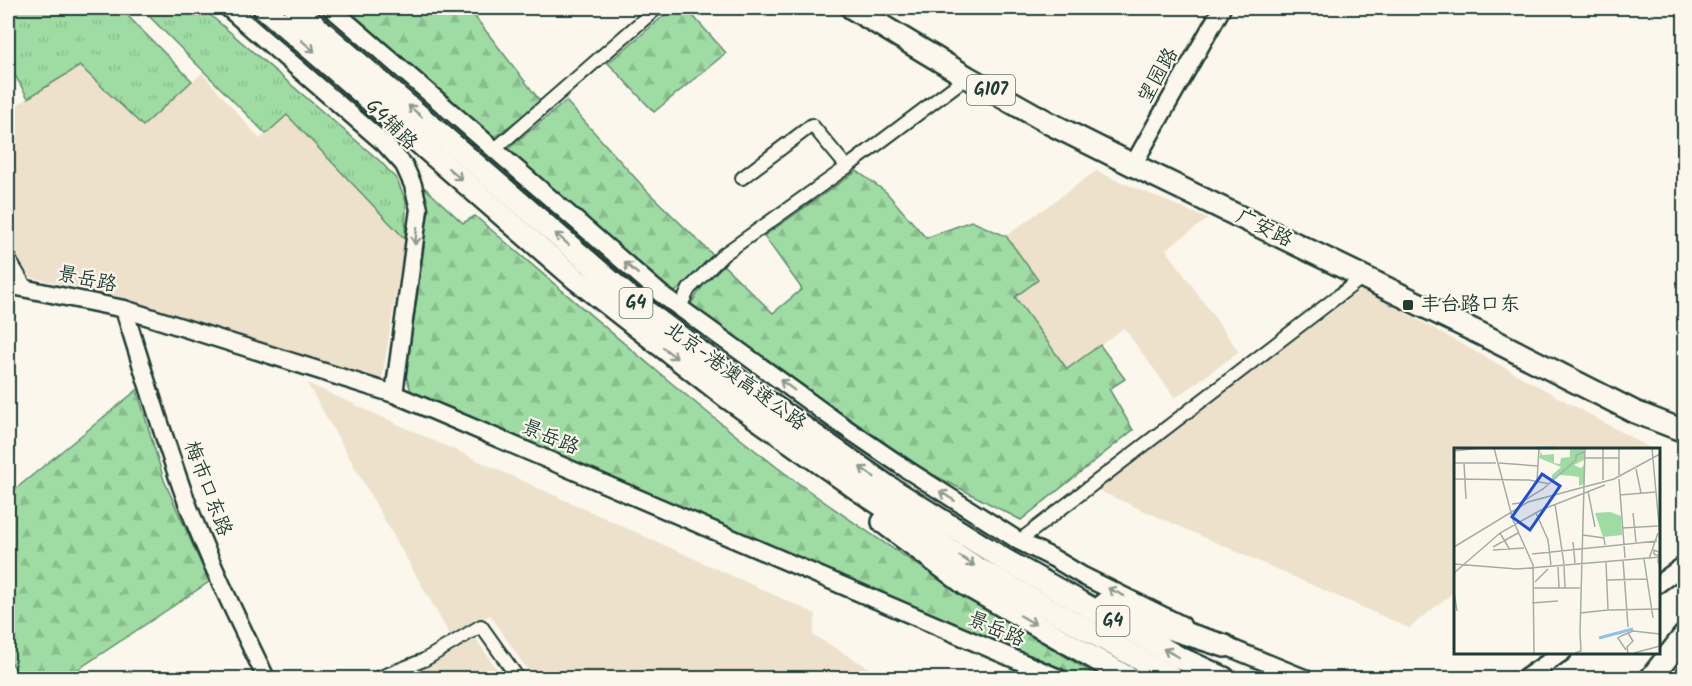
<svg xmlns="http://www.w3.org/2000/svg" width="1692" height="686" font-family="Kalam,'LXGW WenKai TC',sans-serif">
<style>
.built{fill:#eee1cc}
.forest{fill:url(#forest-firs);stroke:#5f8c6c;stroke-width:1.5}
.park{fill:url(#park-tufts);stroke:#5f8c6c;stroke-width:1.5}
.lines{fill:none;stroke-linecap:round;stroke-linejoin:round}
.street-casing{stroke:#1f3d34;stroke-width:16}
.secondary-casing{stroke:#1f3d34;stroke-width:21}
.highway-casing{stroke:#1f3d34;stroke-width:26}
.street{stroke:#fbf7ec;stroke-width:12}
.secondary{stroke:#fbf7ec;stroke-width:16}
.highway{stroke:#fbf7ec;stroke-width:21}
.oneway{stroke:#8d9a90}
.poi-dot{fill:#1f3d34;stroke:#fbf7ec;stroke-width:2}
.labels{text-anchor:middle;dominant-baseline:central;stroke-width:4.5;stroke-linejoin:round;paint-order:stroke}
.shield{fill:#fbf7ec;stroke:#61756b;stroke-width:1.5}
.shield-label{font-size:18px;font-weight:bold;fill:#1f3d34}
.street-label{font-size:20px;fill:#1f3d34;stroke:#fbf7ec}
.poi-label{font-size:20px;fill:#1f3d34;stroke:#fbf7ec;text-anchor:start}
.inset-river{fill:none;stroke:#8fc2eb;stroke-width:3}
.inset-road{fill:none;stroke:#a3ada2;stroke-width:1.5}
.view{fill:#1d4ed8;fill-opacity:0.15;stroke:#1d4ed8;stroke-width:3}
.inset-edge{fill:none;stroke:#1f3d34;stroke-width:3}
</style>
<defs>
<pattern id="forest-firs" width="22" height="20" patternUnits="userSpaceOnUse" patternTransform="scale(1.5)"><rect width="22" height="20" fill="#9fdca3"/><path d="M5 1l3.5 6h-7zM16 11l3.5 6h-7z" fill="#88be8d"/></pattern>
<pattern id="park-tufts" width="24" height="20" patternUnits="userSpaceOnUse" patternTransform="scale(1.5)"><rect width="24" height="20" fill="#9fdca3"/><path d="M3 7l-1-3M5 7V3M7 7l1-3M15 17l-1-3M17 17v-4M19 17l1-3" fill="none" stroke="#88be8d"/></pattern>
</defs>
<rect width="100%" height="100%" fill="#fbf7ec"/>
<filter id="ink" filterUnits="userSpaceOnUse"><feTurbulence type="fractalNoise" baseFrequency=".0167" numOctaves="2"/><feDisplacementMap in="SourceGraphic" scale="12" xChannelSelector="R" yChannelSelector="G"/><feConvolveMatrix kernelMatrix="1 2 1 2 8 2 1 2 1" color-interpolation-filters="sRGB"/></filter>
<g filter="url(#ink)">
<!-- built -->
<g class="built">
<polygon points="79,66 143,126 202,73 260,139 287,115 405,239 382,378 367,378 127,299 8,272 8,111"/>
<polygon points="1096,171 1208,219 1166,249 1239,352 1175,398 1124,328 1067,369 1015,296 1006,236"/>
<polygon points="1362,289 1652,449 1455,449 1455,591 1409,628 1095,489"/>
<polygon points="307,383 816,614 813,635 886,678 533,678 490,615 451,637"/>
<polygon points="476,639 503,678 403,678 422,670"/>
</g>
<!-- forest -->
<g class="forest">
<polygon points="342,8 468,8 541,102 492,139"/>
<polygon points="673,8 686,8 726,53 654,112 608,63"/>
<polygon points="566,101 647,191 715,257 674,293 507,150"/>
<polygon points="857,171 886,192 926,238 971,221 1006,236 1038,280 1015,297 1067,369 1100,345 1125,379 1109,389 1133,430 1021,520 932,474 850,421 690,305 719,261 773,313 802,289 764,236"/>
<path d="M425 188 463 223 475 216C575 301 673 388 778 468 880 545 991 611 1100 678H1084L412 394 406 376 424 247Z"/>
<polygon points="137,390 164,480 209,582 65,678 21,678 8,657 8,495"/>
</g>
<!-- park -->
<g class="park">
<polygon points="8,8 120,8 192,81 143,126 80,66 28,98 8,63"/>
<polygon points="141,8 202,8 381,162 397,180 406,201 405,239 287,115 266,134"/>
</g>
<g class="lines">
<!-- street casing -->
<g class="street-casing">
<g id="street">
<polyline points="495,149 657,8"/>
<polyline points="742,178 812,125 847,167"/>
<polyline points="8,257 27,289"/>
<polyline points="680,307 689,289 724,254 847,167 967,77"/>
<polyline points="1019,541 1363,277"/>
<polyline points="378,678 424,660 481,626 518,678"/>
</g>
</g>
<!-- secondary casing -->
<g class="secondary-casing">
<g id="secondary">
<polyline points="228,8 385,144 404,165 413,185 419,209 394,394"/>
<polyline points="331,8 661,294 840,424 906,469 1019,541 1053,558 1083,576 1182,625"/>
<polyline points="1133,165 1222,8"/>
<polyline points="8,285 124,309 394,394 1059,678"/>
<path d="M124 309C144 373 163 437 186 500 209 561 238 620 266 678"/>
<polyline points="1658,584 1684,565"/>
<polyline points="1216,642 1304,678"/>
<polyline points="1525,678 1563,652"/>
</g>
</g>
<!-- highway casing -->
<g class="highway-casing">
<g id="highway">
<polyline points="264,8 576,279 728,398 857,489 977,568 1173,678"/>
<polyline points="295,8 644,310 763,399 890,488 1005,560 1178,657 1224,678"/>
<polyline points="852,8 967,77 1049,123 1133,165 1483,335 1635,412 1684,431"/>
<polyline points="883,522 968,586 1129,678"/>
<polyline points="1105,603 1149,622 1225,646"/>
<polyline points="1651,678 1684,636"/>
</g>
</g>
<!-- street -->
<use href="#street" class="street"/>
<!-- secondary -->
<use href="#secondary" class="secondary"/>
<!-- highway -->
<use href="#highway" class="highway"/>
</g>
<!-- one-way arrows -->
<defs><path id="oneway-shaft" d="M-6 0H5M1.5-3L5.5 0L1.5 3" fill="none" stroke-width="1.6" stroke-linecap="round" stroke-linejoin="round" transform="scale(1.5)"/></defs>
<g class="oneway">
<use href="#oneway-shaft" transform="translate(308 46) rotate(41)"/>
<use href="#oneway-shaft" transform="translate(415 111) rotate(-139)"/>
<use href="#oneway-shaft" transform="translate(455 174) rotate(41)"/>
<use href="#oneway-shaft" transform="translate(416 236) rotate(97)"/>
<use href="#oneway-shaft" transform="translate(562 239) rotate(-139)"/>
<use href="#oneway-shaft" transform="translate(631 268) rotate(-139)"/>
<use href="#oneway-shaft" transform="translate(670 353) rotate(38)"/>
<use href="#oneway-shaft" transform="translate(787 385) rotate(-144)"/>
<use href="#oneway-shaft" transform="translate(867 472) rotate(-145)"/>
<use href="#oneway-shaft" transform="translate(947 496) rotate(-148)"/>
<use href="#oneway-shaft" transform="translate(967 561) rotate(33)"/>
<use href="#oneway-shaft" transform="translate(1116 592) rotate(-154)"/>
<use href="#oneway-shaft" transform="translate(1028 620) rotate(30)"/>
<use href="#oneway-shaft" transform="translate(1171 653) rotate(-151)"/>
</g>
</g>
<!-- markers -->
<rect class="poi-dot" x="1402" y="299" width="12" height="12" rx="3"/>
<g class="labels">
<!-- shield labels -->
<g class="shield">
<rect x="967" y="75" width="48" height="30" rx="4.5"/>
<rect x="619.5" y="288" width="33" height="30" rx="4.5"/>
<rect x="1096.5" y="606" width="33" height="30" rx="4.5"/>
</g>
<g class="shield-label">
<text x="991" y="90">G107</text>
<text x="636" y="303">G4</text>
<text x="1113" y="621">G4</text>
</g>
<!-- street labels -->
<g class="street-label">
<text transform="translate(1159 76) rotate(-61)">望园路</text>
<text transform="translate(391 125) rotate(45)">G4辅路</text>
<text transform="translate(1264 229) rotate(26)">广安路</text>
<text transform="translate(87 280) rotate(12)">景岳路</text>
<text transform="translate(735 377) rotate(36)">北京-港澳高速公路</text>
<text transform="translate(550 438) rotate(23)">景岳路</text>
<text transform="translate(207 489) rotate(69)">梅市口东路</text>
<text transform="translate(996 630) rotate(23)">景岳路</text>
</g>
<!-- poi labels -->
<g class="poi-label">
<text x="1420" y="305">丰台路口东</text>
</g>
</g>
<!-- overview -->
<g transform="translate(1454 448)">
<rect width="206" height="206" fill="#fbf7ec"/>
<path d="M116 0H130V12L120 17 127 20 130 17V36L125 38V29L118 28 105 27 98 33V27L107 19 85 10 87 3 88 7 100 6V15L106 16 107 10 116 9ZM156 64 167 68 168 87 149 89 141 65Z" fill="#9fdca3"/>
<path class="inset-river" d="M82 0H102M145 190 179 181"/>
<path class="inset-road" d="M40 0 59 72 79 117 80 205M149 0V32M198 0 206 88M0 3 26 0M131 10H165M0 15H42M10 15 12 51M45 15 84 18M182 21 187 45M165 27V0M0 31 75 32 96 36M165 31 171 110M83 33 85 0M134 43 141 79M166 47 201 44M58 56 66 55 89 41 122 12V7L130 4M101 56 110 116M82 65 94 92 97 117M179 65 182 94M168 80 204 78M46 85 56 102M129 87 150 90 151 97M119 94 121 115M0 99 74 54 160 31 206 6M39 99 64 85M39 102 70 100M78 106 203 93M206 107H202L200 106V102L205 104V106L204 112V114L206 118M190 111 199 170M195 111 204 85M169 112 174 179M152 114 154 162M0 116 63 121 206 109M110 118 111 140M104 119 105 140M0 125 46 85 87 62 151 37M153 132 193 131M81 134 94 121M80 140H126M0 144 3 163M78 155 104 153M154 162 206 161M126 165 154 162M126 185 131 0M167 188 179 183 206 186M167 188 164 190 172 202M121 205 127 203 126 185M174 205 173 199 179 193 174 185M180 205 206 198"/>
<path class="view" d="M88 26 106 38 76 82 58 69Z"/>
<rect width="206" height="206" class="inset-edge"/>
</g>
<!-- margin -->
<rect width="1692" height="686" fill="none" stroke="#fbf7ec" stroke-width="30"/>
<rect x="15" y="15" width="1662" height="656" fill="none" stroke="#1f3d34" stroke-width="2" filter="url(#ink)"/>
</svg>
